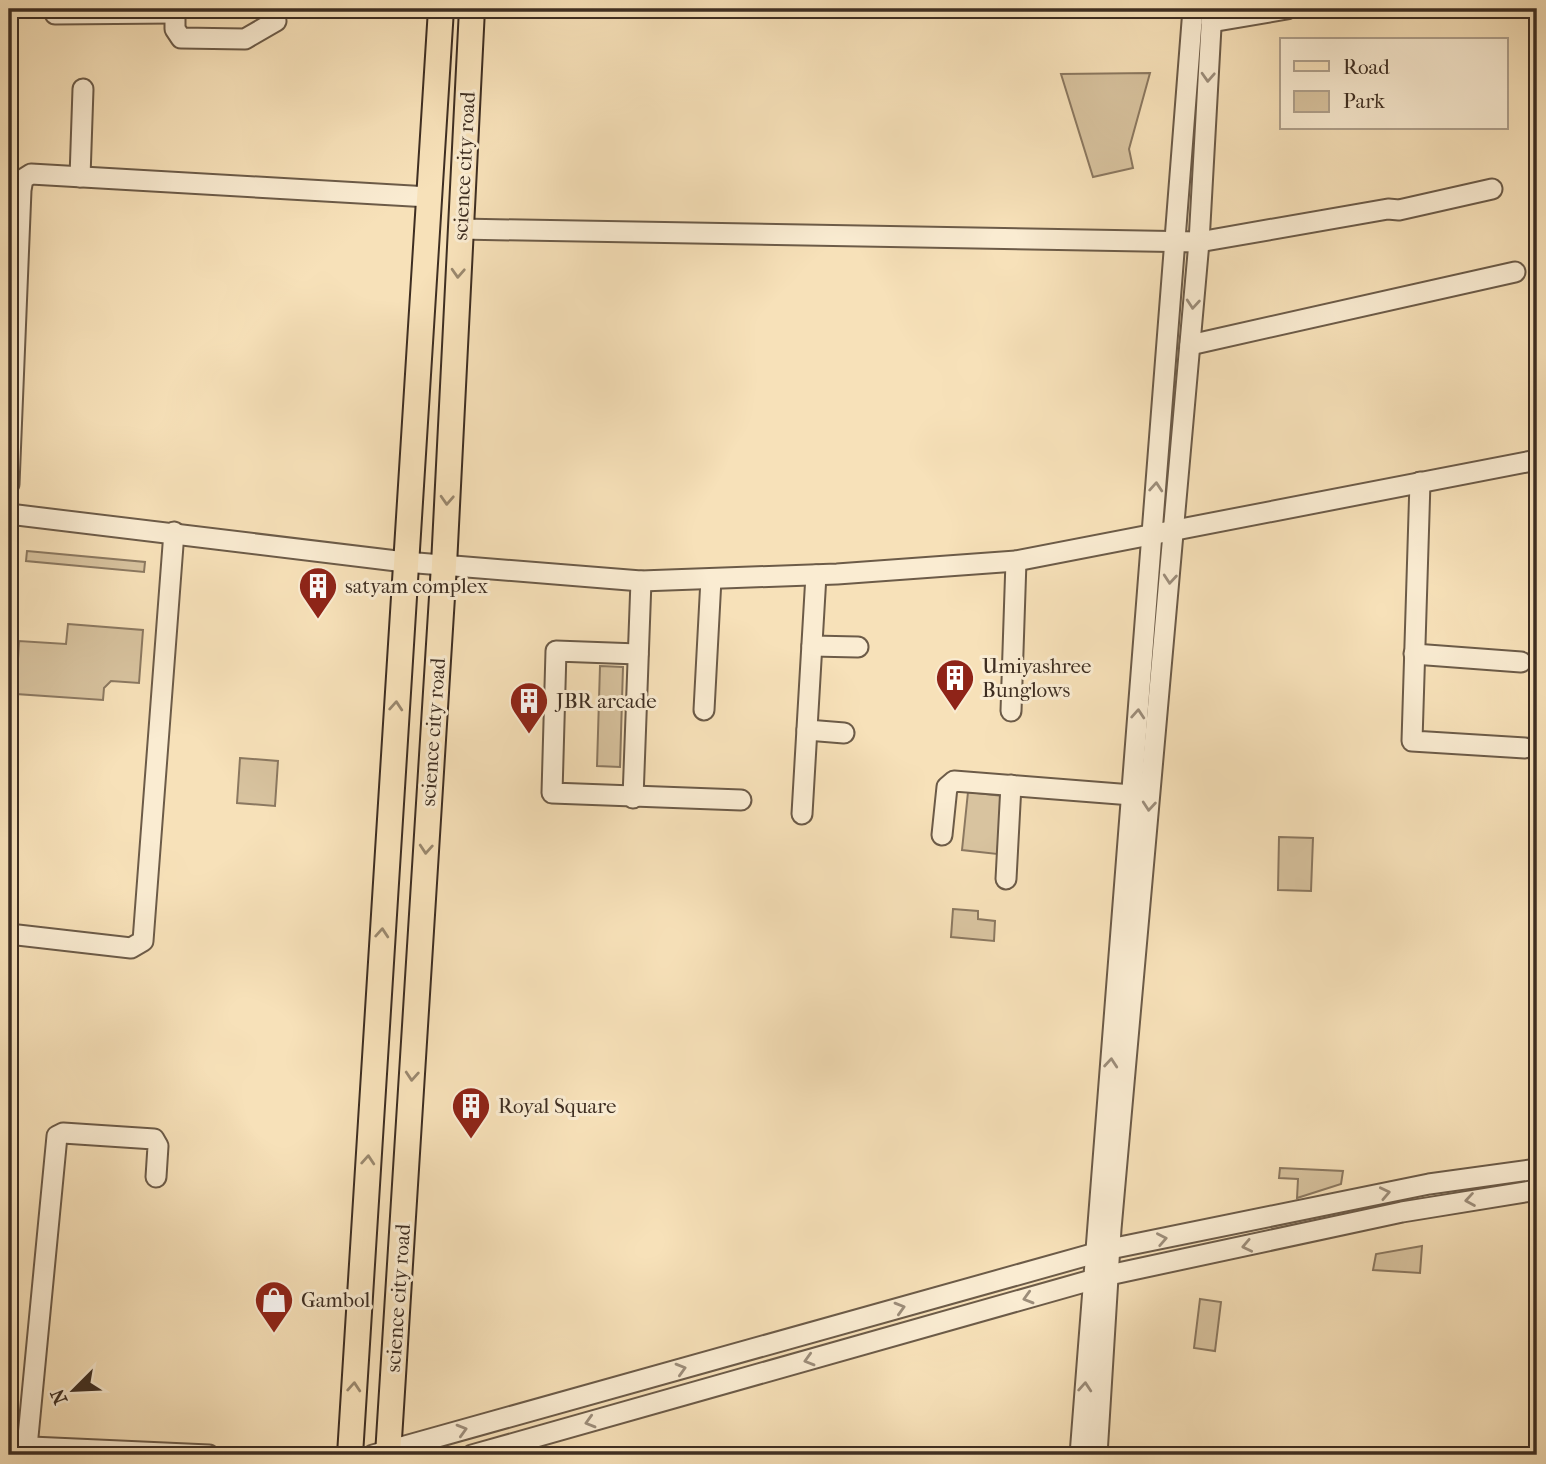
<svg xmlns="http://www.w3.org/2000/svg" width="1546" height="1464" font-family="'IM FELL French Canon',serif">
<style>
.green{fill:#d8c39f;stroke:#8b7860;stroke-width:2}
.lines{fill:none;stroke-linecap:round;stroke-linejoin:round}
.minor-casing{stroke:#6c5b48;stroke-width:23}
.major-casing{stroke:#3e2e22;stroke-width:28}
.minor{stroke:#faecd2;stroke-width:19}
.major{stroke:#f7e1b9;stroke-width:24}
.oneway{stroke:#9c8d7a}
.oneway2{stroke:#9a886e}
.labels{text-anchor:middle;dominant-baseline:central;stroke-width:6;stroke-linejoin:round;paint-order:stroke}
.street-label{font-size:21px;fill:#3e2e22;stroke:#faecd2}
.poi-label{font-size:21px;fill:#3e2e22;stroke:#faecd2;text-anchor:start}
</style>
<rect width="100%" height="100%" fill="#f7e1b9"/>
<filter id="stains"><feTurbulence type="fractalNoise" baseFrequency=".00286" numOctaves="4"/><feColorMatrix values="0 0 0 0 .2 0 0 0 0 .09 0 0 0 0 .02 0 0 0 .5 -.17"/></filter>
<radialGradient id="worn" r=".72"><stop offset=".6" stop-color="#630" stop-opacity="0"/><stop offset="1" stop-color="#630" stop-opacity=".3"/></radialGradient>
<!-- green -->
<g class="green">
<polygon points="1150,73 1129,149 1133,168 1093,177 1061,74"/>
<polygon points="27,551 145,562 144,572 26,561"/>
<polygon points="68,624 143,630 139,683 111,681 104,688 103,700 16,694 19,641 66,644"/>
<polygon points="600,666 623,667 620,767 597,766"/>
<polygon points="240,758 278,761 275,806 237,803"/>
<polygon points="968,792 1003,796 997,854 962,850"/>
<polygon points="1279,837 1313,838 1311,891 1278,890"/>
<polygon points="953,909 978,911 978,919 995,921 994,941 951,937"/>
<polygon points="1280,1168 1343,1171 1341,1184 1297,1198 1298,1179 1279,1178"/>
<polygon points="1422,1246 1420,1273 1373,1270 1376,1254"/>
<polygon points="1200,1299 1221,1302 1215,1351 1194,1348"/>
</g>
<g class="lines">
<!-- minor casing -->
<g class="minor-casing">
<g id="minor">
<polyline points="175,9 175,29 181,38 245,39 276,21"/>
<polyline points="55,14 175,13"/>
<polyline points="1211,22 1287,9"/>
<polyline points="80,177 83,89"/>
<polyline points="460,229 1199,242 1388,209 1399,210 1492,189"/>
<polyline points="1190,345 1515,272"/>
<polyline points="1420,482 1412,741 1525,748"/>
<polyline points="9,484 21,190 23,179 31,174 429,197"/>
<polyline points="9,514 405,562 641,581 837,574 1016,561 1537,460"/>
<polyline points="812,646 858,647"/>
<polyline points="638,654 556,651 552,793 741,800"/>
<polyline points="1414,654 1521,662"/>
<polyline points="704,710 711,579"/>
<polyline points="1011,711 1016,561"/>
<polyline points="807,730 844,733"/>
<polyline points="633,798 641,581"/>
<polyline points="802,814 816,575"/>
<polyline points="942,835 947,787 954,781 1132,795"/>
<polyline points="1006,879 1011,785"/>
<polyline points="9,934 131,948 143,941 174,532"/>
<polyline points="9,1446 209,1455"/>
<polyline points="27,1447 57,1136 63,1133 154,1139 158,1146 156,1177"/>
<polyline points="373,1455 1110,1249 1429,1184 1537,1169"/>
<polyline points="472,1455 1109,1275 1402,1212 1537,1190"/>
<polyline points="1080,1455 1193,9"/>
<polyline points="1097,1455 1111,1229 1199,242 1212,9"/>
</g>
</g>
<!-- major casing -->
<g class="major-casing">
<g id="major">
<polyline points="350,1455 441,9"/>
<polyline points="388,1455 444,565 472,9"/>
</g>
</g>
<!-- minor -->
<use href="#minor" class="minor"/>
<!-- major -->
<use href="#major" class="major"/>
</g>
<!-- one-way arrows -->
<defs><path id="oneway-chevron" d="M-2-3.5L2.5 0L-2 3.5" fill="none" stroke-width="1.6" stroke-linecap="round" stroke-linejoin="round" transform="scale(1.75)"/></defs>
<g class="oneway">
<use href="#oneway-chevron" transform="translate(1208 77) rotate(93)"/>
<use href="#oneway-chevron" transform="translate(1193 304) rotate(95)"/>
<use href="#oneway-chevron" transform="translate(1156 487) rotate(-86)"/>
<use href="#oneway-chevron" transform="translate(1170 579) rotate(95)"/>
<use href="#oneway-chevron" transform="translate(1138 714) rotate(-86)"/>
<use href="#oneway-chevron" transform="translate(1149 806) rotate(95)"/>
<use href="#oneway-chevron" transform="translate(1111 1063) rotate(-85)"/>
<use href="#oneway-chevron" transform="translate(1385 1193) rotate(-12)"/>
<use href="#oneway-chevron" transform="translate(1470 1200) rotate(171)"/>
<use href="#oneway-chevron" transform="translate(1162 1239) rotate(-11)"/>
<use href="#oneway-chevron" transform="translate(1247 1246) rotate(168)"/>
<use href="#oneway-chevron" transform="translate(1028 1298) rotate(164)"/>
<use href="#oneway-chevron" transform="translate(900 1308) rotate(-16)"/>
<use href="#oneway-chevron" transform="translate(809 1360) rotate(164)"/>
<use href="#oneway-chevron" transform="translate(681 1369) rotate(-16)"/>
<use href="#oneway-chevron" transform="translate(1085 1387) rotate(-86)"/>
<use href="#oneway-chevron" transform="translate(590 1422) rotate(164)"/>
<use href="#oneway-chevron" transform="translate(462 1430) rotate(-16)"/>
</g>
<g class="oneway2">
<use href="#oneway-chevron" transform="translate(458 273) rotate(93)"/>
<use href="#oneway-chevron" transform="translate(447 500) rotate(93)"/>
<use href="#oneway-chevron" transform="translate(396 706) rotate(-86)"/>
<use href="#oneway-chevron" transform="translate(426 849) rotate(94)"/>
<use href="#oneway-chevron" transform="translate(382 933) rotate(-86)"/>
<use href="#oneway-chevron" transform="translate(412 1076) rotate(94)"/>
<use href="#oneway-chevron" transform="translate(368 1160) rotate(-86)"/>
<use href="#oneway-chevron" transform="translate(354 1387) rotate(-86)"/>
</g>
<!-- icons -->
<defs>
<g id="building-pin" transform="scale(2.0125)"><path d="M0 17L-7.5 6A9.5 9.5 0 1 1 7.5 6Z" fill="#8f2418" stroke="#faecd2"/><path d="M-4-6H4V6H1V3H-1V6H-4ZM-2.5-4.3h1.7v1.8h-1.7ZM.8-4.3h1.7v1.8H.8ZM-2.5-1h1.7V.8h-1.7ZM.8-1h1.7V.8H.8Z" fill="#fff"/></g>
<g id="shop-pin" transform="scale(2.0125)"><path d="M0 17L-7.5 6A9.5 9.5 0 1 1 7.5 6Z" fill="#8f2418" stroke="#faecd2"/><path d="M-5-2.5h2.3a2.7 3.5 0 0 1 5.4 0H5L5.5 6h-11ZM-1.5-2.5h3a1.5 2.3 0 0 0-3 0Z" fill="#fff"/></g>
</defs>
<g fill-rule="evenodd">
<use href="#building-pin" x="318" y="586"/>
<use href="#building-pin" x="955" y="678"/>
<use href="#building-pin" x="529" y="701"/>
<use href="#building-pin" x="471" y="1106"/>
<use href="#shop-pin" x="274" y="1300"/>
</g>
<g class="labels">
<!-- street labels -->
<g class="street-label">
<text transform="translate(464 166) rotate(-87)">science city road</text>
<text transform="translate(433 732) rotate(-86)">science city road</text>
<text transform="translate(398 1298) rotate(-86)">science city road</text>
</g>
<!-- poi labels -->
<g class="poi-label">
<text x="345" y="586">satyam complex</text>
<text x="982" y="666">Umiyashree<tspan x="982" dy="24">Bunglows</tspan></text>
<text x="556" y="701">JBR arcade</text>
<text x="498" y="1106">Royal Square</text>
<text x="301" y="1300">Gambol</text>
</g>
</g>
<!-- margin -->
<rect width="1546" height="1464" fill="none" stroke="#f7e1b9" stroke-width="35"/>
<rect x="10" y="10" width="1525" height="1443" fill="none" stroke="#3e2e22" stroke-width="3.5"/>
<rect x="18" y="18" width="1511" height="1429" fill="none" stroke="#3e2e22" stroke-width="2"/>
<!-- legend -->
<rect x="1280" y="38" width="228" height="91" fill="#faecd2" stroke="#afa08c" stroke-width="2"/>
<rect x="1294" y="61" width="35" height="10" fill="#f7e1b9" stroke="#afa08c" stroke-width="2"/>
<text x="1343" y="74" font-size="21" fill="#3e2e22">Road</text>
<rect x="1294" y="91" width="35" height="21" fill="#d8c39f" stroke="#afa08c" stroke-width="2"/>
<text x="1343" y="108" font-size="21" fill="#3e2e22">Park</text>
<!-- north arrow -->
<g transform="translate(74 1390) rotate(246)" stroke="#faecd2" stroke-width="5" paint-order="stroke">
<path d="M0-5L12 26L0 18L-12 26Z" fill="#3e2e22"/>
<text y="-10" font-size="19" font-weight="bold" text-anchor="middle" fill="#3e2e22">N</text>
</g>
<rect width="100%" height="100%" filter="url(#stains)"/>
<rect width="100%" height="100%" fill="url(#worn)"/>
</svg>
